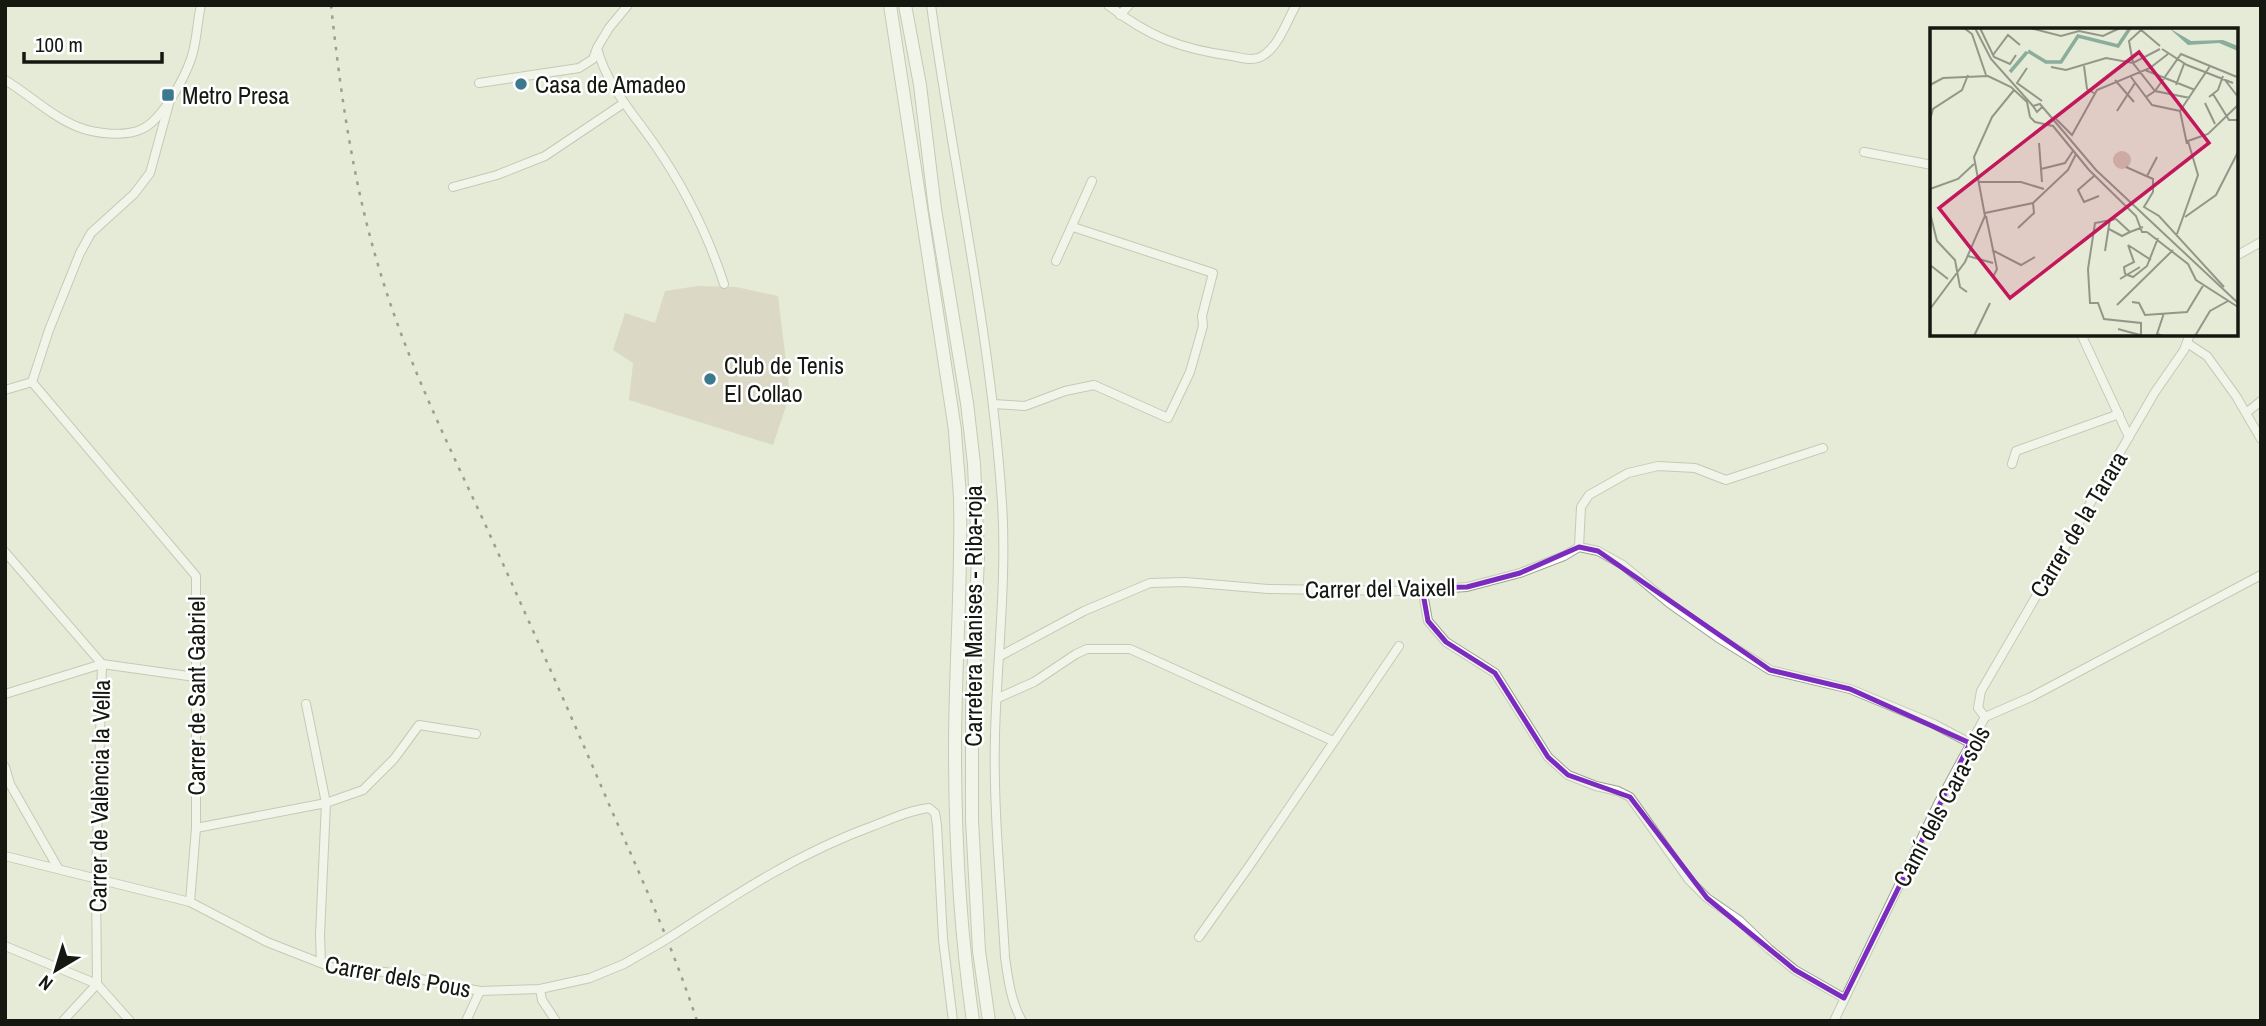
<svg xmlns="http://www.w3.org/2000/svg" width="2266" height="1026" font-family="'Archivo Narrow',sans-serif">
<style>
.green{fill:#cfc3af}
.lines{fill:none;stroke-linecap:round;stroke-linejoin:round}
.street-casing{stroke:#9ca28f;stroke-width:10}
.secondary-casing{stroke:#9ca28f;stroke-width:14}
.street{stroke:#fff;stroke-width:8}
.secondary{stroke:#fff;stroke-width:12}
.rail{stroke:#40443a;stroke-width:2.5;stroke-dasharray:3.5 7;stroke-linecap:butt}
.street-bridge-casing{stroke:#9ca28f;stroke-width:10;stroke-linecap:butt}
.street-bridge{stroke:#fff;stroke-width:8}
.marked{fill:none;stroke:#7b2cbf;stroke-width:5;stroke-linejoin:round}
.poi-dot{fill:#3c798f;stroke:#fff;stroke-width:2.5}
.labels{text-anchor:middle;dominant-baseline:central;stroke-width:5;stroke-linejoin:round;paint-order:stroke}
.poi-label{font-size:24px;fill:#151811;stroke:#fff;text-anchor:start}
.street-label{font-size:24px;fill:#151811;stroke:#fff}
.inset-river{fill:none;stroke:#8bad9b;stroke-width:3.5}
.inset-road{fill:none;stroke:#929788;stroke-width:2}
.view{fill:#c2185b;fill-opacity:0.15;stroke:#c2185b;stroke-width:3.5}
.inset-edge{fill:none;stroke:#151811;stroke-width:3.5}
</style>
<rect width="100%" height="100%" fill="#e5ebd7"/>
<!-- green -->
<polygon class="green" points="698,286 736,287 778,296 790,394 773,445 629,400 633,363 613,350 625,313 655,323 665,291"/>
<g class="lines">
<!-- street casing -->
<g class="street-casing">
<g id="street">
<path d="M628 5 609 28 597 48C607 86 633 113 655 145 684 187 708 235 724 284"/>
<path d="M931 5C954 171 991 335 1002 503 1007 580 997 658 995 735 993 809 1001 884 1005 957 1008 979 1011 1002 1022 1021"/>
<path d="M1108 5C1149 37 1181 49 1232 56 1243 58 1254 62 1264 55 1279 45 1287 21 1296 5"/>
<polyline points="1120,15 1129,5"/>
<path d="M5 80C30 95 51 116 78 127 96 134 125 137 142 129 162 120 184 79 191 59 197 42 197 22 201 5"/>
<polyline points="479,83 579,68 593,59 597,48"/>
<polyline points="1864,152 1932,165"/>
<polyline points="453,187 497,175 545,156 624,103"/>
<polyline points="2236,256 2261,242"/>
<polyline points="1056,261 1092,181"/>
<polyline points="2081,334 2129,437"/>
<polyline points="2187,343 2207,356 2236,396 2261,439"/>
<polyline points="32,382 196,576 196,828 190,902"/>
<polyline points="5,390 32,382 49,330 80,253 91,233 134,194 150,173 170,100"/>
<polyline points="993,404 1025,406 1065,391 1094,385 1168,418 1190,372 1203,326 1202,316 1213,273 1073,227"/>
<polyline points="2246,413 2261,401"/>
<polyline points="2012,464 2016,451 2119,414"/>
<polyline points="1579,547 1581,507 1589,495 1628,473 1658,466 1695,468 1726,480 1823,448"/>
<polyline points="5,552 102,664 96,879 97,984 63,1021"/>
<polyline points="1422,588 1428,621 1446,642 1495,673 1548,757 1568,775 1596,786 1618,791 1630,797 1689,880 1707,898 1739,920 1769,949 1795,970 1844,998"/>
<polyline points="1000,656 1084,611 1150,583 1185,582 1268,589 1405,591 1467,587 1520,573 1564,556 1579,547 1598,551 1623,565 1669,603 1717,637 1770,670 1850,689 1934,724 1970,743"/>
<polyline points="5,694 102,664 195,677"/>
<polyline points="998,698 1034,682 1076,654 1087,649 1130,649 1333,741"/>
<polyline points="306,704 326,803 320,935 321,963"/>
<polyline points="1985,717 1978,708 1981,691 2155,392 2184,350 2190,334"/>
<polyline points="5,767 10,784 58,868"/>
<polyline points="196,828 326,803 363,790 394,759 419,725 476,734"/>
<polyline points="5,856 190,902 267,942 336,969 385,972 480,991 540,989 590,978 624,964 662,942"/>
<path d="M675 934C739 892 801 852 873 826 891 819 910 810 929 808L935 813 937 825 943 939 953 1021"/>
<polyline points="1199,937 1250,865 1399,646"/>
<polyline points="5,946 97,984 130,1021"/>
<polyline points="540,989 542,1000 556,1021"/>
<polyline points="466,1021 480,991"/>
<polyline points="1834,1021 1938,804 1985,717 2031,697 2261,575"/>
</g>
</g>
<!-- secondary casing -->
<g class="secondary-casing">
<g id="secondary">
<path d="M890 5 955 430C956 452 959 476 960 499 962 582 955 666 955 749 955 840 960 931 973 1021"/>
<polyline points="905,5 920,85 935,209 967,403 974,464 978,555 972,708 972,820 979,951 989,1021"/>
</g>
</g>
<!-- street -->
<use href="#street" class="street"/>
<!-- secondary -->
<use href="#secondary" class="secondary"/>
<!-- rail -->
<path class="rail" d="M331 5C341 98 354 189 382 278 408 363 448 444 485 524 528 619 570 713 611 809 642 879 673 948 697 1021"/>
<!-- street-bridge casing -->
<g class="street-bridge-casing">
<polyline id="street-bridge" points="662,942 675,934"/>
</g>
<!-- street-bridge -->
<use href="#street-bridge" class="street-bridge"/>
</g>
<!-- marked area -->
<path d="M0 0H2266V1026H0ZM1579 547 1598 551 1770 670 1850 689 1970 743 1844 998 1795 970 1707 898 1630 797 1568 775 1548 757 1495 673 1446 642 1428 621 1422 588 1467 587 1520 573Z" fill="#e5ebd7" fill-opacity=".55" fill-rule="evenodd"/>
<path class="marked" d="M1579 547 1598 551 1770 670 1850 689 1970 743 1844 998 1795 970 1707 898 1630 797 1568 775 1548 757 1495 673 1446 642 1428 621 1422 588 1467 587 1520 573Z"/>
<!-- markers -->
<g class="poi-dot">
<circle cx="521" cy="84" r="7"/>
<rect x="161" y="88" width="14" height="14" rx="3.5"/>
<circle cx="710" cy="379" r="7"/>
</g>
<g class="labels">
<!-- poi labels -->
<g class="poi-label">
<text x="535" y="84">Casa de Amadeo</text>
<text x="182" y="95">Metro Presa</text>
<text x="724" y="365">Club de Tenis<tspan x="724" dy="28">El Collao</tspan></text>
</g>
<!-- street labels -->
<g class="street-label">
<text transform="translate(2078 524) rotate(-59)">Carrer de la Tarara</text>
<text transform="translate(1380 588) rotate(-1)">Carrer del Vaixell</text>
<text transform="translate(973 616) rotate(-90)">Carretera Manises - Riba-roja</text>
<text transform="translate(196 696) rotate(-90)">Carrer de Sant Gabriel</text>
<text transform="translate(99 796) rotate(-89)">Carrer de València la Vella</text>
<text transform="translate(1941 806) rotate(-62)">Camí dels Cara-sols</text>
<text transform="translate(398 976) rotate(10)">Carrer dels Pous</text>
</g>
</g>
<!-- overview -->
<g transform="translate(1930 28)">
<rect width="308" height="308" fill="#e5ebd7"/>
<path d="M183 132a9 9 0 1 1 18 0a9 9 0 1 1-18 0Z" fill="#cfc3af"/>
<path d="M239 0 261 13 293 12 308 18V23L289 15 258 17Z" fill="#8bad9b"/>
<path class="inset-river" d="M98 23 116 34H131L148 8 188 18 200 0M80 44 97 24"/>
<path class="inset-road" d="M34 0 42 6 56 47M45 0 61 31 103 78M50 0 64 29 80 36 86 27M100 0 131 8 149 3 173 8 190 0M210 1 230 18M211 2 199 13 203 35 225 63 260 70M232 21 257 37 303 55M63 27 78 7 90 17M154 38 157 61 164 65M121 39 136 42 176 30 203 35 230 21M97 40 87 55 112 73M215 42 265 62M201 49 222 77 250 83M185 52 204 74M295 52 308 69M0 57 13 50 58 48 81 59 97 74 100 89M246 57 254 36M283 66 299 92H308M216 69 225 63 251 26 307 49M279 69 288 62 293 48M275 75 285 96M112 79 107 84 103 78 110 76 166 142 308 275M187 83 205 55M100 89 105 94 123 98 159 142 206 188 212 204H217M126 91 142 107 167 62 220 40 238 26M0 92 3 81 32 62 38 47M109 115 112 154M257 116 250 83 280 38M196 139 223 151V164L214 179 229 188 294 259M111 141 135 135 143 123M164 148 148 162 154 174 169 168M217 148 227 129M49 154H91L114 161M0 161 28 151 44 136M0 185 7 213 25 232 30 259 37 264M55 185 103 175 138 142 146 126M56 188 67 241 63 249M255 189 286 167 308 124M88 200 104 185 103 175M179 201 192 208 200 204M217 204 258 236 266 252 308 279M247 206 268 147 258 113 278 106 308 77M198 217 221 232M62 222 91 237 105 229M175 223 180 191M38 228 63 235M0 237 18 251M195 246 203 249 217 238 228 210M195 246 194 239 204 234 198 217M190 251 210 239M202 274 209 275 215 287 257 284 274 256M187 277 243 222M0 281 35 234 55 188 44 129 62 89 84 62M188 301 210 307M211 307V295L174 291 168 275H160L158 241 165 195 186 191 200 204 213 199M44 308 60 275M233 308 227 306 234 285M265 308 280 283 298 273"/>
<path class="view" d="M209 24 279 115 80 270 9 180Z"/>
<rect width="308" height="308" class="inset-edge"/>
</g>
<!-- border -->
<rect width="2266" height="1026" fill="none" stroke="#151811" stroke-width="14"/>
<!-- north arrow -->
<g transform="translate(56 970) rotate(218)" stroke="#ffffff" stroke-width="5" paint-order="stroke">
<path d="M0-5L12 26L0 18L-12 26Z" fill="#151811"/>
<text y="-10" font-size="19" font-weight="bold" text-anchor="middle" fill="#151811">N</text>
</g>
<!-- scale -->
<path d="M24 52v10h138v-10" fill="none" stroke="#151811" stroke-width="3.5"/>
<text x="35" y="52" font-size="21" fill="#151811" stroke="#ffffff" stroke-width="5" paint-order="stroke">100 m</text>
</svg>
